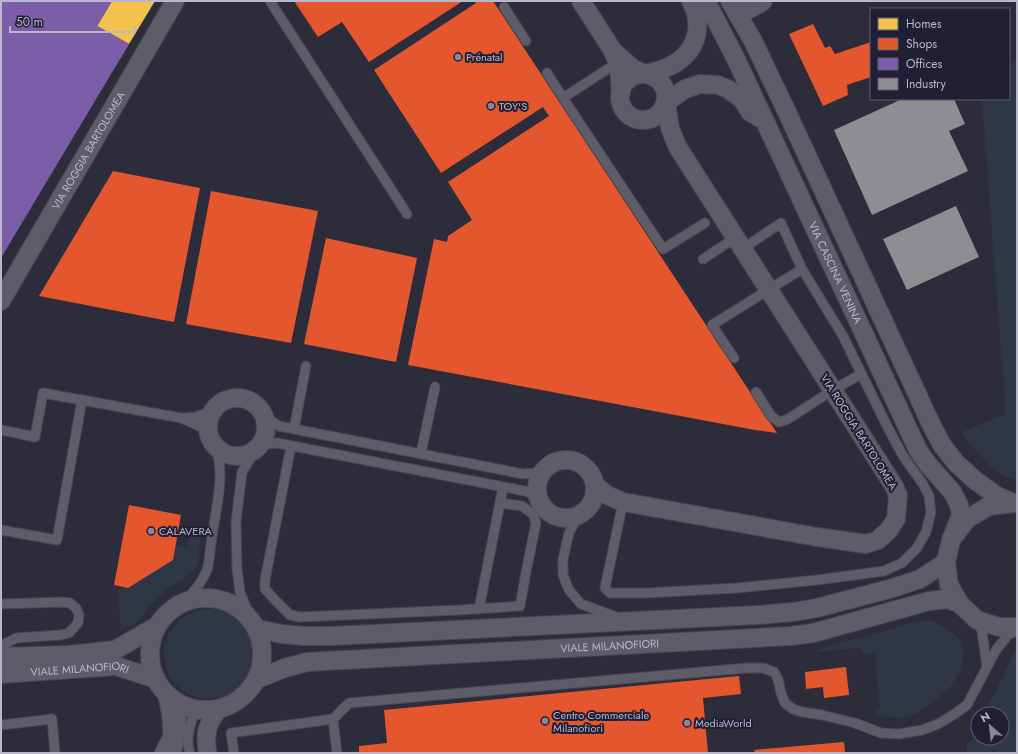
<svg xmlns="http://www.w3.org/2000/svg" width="1018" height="754" font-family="Jost,sans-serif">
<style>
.green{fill:#2f3646}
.homes{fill:#f2c14e}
.shops{fill:#e4572e}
.offices{fill:#7b5ea7}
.industry{fill:#8d8d92}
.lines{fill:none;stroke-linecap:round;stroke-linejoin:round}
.service-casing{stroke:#484751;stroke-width:11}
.minor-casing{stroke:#484751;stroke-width:20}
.service{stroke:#5e5c68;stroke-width:9}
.minor{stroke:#5e5c68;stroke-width:18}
.poi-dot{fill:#888698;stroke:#211f35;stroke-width:1.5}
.labels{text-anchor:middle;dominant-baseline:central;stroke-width:4;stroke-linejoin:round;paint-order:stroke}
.poi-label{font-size:11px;fill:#b9b7cb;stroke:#211f35;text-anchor:start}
.street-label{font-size:11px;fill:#b9b7cb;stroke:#211f35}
</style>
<rect width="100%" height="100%" fill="#2d2c3a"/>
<!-- green -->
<g class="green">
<polygon points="1017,61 1017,481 1006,477 989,465 960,433 1006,414 982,99 1009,99 1009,64"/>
<polygon points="190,532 200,533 198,564 192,572 181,581 168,588 148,608 138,622 121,630 118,590 128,588 175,547 188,547"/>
<circle cx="209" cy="654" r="45"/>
<polygon points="930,620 946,628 958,637 964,653 960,672 949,689 918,713 905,717 891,717 880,715 873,710 880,708 875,653 862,654 860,648 812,652 836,643 862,638 914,622"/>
<polygon points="1017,650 1017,753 967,753 967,743 973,740 973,725 978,720 978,738 1002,738 1002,714 983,714 994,695 1015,651"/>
</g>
<!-- homes -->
<polygon class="homes" points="112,1 155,1 129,44 97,26"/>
<!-- shops -->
<g class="shops">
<polygon points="1,1 27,1 33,16 97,26 129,44 120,59 1,47"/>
<polygon points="294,1 463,1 369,62 342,22 318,37"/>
<polygon points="474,1 493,1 777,433 755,430 408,365 434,239 447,242 448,236 472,220 448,182 549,116 543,107 441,173 374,70 476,3"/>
<polygon points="813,24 825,48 830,46 835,54 871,42 871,77 847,85 848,95 823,106 789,34"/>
<polygon points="113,171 200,188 174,322 39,296"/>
<polygon points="211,191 318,211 291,343 186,324"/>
<polygon points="326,238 417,258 396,362 304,344"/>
<polygon points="129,505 181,515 173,560 128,588 114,585"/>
<polygon points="846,667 849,695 824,698 823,687 806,689 805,672"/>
<polygon points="739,676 741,694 703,698 708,753 359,753 359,746 387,743 384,710"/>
<polygon points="844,742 845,753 755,753 754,750"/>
</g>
<!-- offices -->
<polygon class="offices" points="1,1 112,1 97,26 129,44 1,258"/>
<!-- industry -->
<g class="industry">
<polygon points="902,99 954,99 965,124 949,131 968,171 872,215 834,130"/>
<polygon points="956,206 979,257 907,290 883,239"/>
</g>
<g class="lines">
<!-- service casing -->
<g class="service-casing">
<g id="service">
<polyline points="270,1 407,214"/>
<polyline points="504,7 526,41"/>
<polyline points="547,73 563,98 609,68 619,67"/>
<polyline points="563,98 663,249 705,223"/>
<polyline points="703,259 735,238"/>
<polyline points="734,358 712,325 802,269"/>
<polyline points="756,392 771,416 779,422 788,419 833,390 861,374"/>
<polyline points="263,414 270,420 279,426 523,474 535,473 550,465"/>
<polyline points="184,418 196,417 214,410"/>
<polyline points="294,429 306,366"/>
<polyline points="1,430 35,437 43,393 181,418 195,424 209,432"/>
<polyline points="291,446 265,580 265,589 276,601 290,615 300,617 459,610 520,606 527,567 536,523 533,514 522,506 500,503"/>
<polyline points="421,453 435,387"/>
<polyline points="623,502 605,588 610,593 646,593 737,588 817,580 884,571 902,563 917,548 926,532 931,512 929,496 923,484 903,456 887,426 843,336 802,269 781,223 742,249"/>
<polyline points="578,516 569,533 563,559 563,575 569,590 581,604 619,618"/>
<polyline points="1,530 57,540 82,400"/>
<path d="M186 600C195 591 202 582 207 570 210 561 210 547 212 537 216 507 226 474 215 446"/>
<polyline points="1,604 62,602 70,603 76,608 79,615 78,623 69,633 60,635 16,638 1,646"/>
<polyline points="479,609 503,487"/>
<polyline points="250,617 240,592 237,569 236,522 242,472 257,448 268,444 277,443 525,491 532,494 541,503"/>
<polyline points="978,621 982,631 987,667"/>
<polyline points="333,719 337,753"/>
<polyline points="1,725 52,719 55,753"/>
<polyline points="159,753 168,735 167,717 161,687"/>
<path d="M168 753C175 730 177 719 169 696"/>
<path d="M176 753C181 736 183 721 180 704"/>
<path d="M190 753C185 740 190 721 197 709"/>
<path d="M203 753C201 733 201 728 212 710"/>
<path d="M212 753C211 748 210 742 211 736 211 725 219 716 225 707"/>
<polyline points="234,753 231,733 333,719 349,703 747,668 763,668 774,672 778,679 781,693 785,703 793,709 802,712 822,715 855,723 881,733 899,734 922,730 938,724 953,715 967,705 996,650 1008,635 1017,630"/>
</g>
</g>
<!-- minor casing -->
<g class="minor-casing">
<g id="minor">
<polyline points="581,1 613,51"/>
<path id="s1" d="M706 1 735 57 918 450 927 463 953 493 959 505 961 515 951 540"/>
<polyline points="730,1 753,41 786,110 931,424 942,445 956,463 976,481 997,496 1014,503"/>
<polyline points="738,15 759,4 763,1"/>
<circle cx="643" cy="97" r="23"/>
<path d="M621 93 619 67 613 51 632 68 645 74C657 71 670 68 680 60 699 45 702 22 691 1"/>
<path id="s2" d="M1 301 175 1"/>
<circle cx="237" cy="427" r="29"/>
<circle cx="566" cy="489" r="29"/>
<polyline points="595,485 607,495 623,502 817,537 866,544 878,540 889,530 896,519 898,495 894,486 677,146 670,128 666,102 685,89 700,84 718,85 728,89 742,99 750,112 765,121"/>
<polyline points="1014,503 989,506 967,519 951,540 946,562 949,585 960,604 977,620 999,627 1017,627"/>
<circle cx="206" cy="654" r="56"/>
<polyline points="257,629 282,634 304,636 331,636 758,615 793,612 817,608 893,588 920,579 946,562"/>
<polyline points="1,657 69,655 115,650 157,626"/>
<path id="s3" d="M1 674 116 666 156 679"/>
<path id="s4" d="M257 679 285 668 307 662 791 636 813 633 929 601 948 599 960 604"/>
</g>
</g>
<!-- service -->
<use href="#service" class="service"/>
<!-- minor -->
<use href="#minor" class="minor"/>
</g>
<!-- markers -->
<g class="poi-dot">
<circle cx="458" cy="57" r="4"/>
<circle cx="491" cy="106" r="4"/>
<circle cx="151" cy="531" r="4"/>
<circle cx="545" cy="721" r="4"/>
<circle cx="687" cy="723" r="4"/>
</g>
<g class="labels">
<!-- poi labels -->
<g class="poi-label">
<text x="466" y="57">Prénatal</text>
<text x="499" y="106">TOY'S</text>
<text x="159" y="531">CALAVERA</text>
<text x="553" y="715">Centro Commerciale<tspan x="553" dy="13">Milanofiori</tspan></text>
<text x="695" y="723">MediaWorld</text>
</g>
<!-- street labels -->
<g class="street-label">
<text stroke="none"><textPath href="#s2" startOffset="174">VIA ROGGIA BARTOLOMEA</textPath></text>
<text stroke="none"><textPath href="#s1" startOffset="301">VIA CASCINA VENINA</textPath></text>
<text transform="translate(859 432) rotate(58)">VIA ROGGIA BARTOLOMEA</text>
<text stroke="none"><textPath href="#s4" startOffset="356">VIALE MILANOFIORI</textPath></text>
<text stroke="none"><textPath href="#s3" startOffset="79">VIALE MILANOFIORI</textPath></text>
</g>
</g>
<!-- border -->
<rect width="1018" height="754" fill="none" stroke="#b9b7cb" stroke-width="4"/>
<!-- legend -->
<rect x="870" y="8" width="140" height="92" fill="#211f35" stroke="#5e5c71"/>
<rect x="878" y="18" width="20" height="12" fill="#f2c14e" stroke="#5e5c71"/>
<text x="906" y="28" font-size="12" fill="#b9b7cb">Homes</text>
<rect x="878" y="38" width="20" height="12" fill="#e4572e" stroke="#5e5c71"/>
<text x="906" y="48" font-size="12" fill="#b9b7cb">Shops</text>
<rect x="878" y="58" width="20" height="12" fill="#7b5ea7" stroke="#5e5c71"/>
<text x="906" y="68" font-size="12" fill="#b9b7cb">Offices</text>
<rect x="878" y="78" width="20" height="12" fill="#8d8d92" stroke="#5e5c71"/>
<text x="906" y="88" font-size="12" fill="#b9b7cb">Industry</text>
<!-- north arrow -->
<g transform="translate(990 726) rotate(332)"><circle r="19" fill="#211f35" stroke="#5e5c71"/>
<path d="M0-3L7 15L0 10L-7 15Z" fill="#888698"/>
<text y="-6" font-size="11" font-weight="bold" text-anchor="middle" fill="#b9b7cb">N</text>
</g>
<!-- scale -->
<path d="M10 26v6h125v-6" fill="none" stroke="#b9b7cb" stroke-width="2"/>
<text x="16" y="26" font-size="12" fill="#b9b7cb" stroke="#211f35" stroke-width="3" paint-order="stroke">50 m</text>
</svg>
